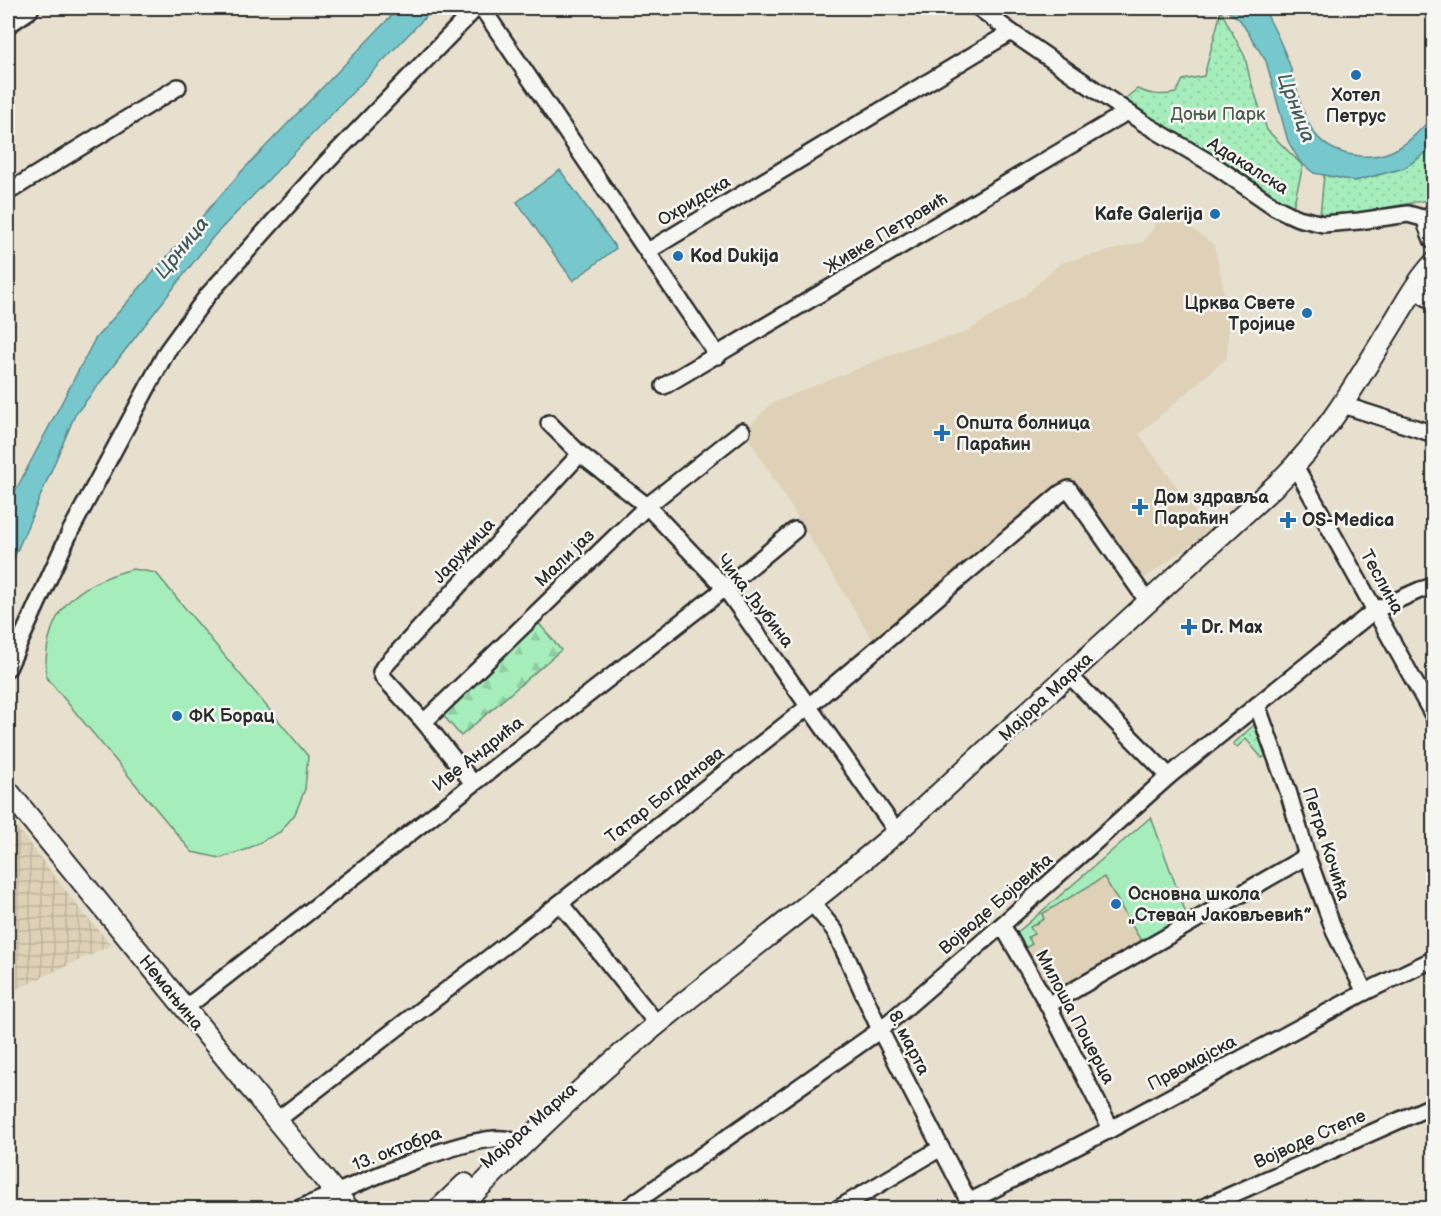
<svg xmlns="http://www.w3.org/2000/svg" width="1441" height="1216" font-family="'Balsamiq Sans',sans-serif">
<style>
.built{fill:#ded1b7}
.industrial{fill:url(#industrial-grid)}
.grass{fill:#a5eebc;stroke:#688c74;stroke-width:1.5}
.forest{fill:url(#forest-firs);stroke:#688c74;stroke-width:1.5}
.park{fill:url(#park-dots);stroke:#688c74;stroke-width:1.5}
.water{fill:#77c8cd;stroke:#59898c;stroke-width:1.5}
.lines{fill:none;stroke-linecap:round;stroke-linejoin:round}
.minor-casing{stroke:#2b2b2b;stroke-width:20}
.tertiary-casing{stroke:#2b2b2b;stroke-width:24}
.secondary-casing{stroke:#2b2b2b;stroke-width:27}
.minor{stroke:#f6f6f2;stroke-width:15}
.tertiary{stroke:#f6f6f2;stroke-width:20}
.secondary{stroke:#f6f6f2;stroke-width:22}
.poi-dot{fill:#1f6fb2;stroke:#f6f6f2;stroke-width:2}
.labels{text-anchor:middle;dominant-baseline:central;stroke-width:5;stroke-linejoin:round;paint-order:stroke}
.poi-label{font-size:18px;font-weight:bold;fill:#2b2b2b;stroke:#f6f6f2;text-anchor:start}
.park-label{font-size:18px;fill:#4a5c4f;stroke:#f6f6f2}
.street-label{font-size:18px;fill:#2b2b2b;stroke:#f6f6f2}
.water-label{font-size:20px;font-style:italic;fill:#425a5c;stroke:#f6f6f2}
</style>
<defs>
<pattern id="industrial-grid" width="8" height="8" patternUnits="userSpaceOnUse" patternTransform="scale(1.5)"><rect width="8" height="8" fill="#ded1b7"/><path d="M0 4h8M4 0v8" fill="none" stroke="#bfb49e"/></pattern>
<pattern id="forest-firs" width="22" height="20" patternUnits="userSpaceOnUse" patternTransform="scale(1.5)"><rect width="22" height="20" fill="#a5eebc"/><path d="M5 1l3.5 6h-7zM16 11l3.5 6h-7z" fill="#8ecca2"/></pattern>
<pattern id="park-dots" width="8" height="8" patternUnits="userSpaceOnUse" patternTransform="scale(1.5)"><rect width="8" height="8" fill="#a5eebc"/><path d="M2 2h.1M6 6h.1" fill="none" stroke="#8ecca2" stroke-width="1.8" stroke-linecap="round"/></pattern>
</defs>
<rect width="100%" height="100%" fill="#e8e0cf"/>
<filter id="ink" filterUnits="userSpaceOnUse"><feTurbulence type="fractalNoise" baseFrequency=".0167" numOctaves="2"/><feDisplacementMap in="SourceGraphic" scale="12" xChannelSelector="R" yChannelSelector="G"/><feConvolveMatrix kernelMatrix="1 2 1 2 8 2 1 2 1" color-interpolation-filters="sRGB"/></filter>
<g filter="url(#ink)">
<!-- built -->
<g class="built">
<polygon points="1159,220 1185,223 1214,245 1222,280 1229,321 1227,358 1139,434 1209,531 1141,581 1070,484 877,647 744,431 772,403 908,348 962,334 1024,296 1061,263 1143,242"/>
<polygon points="1151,817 1189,922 1053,1002 1016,945 1018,932"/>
</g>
<!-- industrial -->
<polygon class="industrial" points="8,816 83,913 112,945 8,993"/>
<!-- grass -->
<g class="grass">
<path d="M133 569 156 573 308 756 305 789 295 814 280 832 245 850 220 858 192 852 46 677C43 612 74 584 133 569Z"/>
<polygon points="1151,817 1189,922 1145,948 1104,877 1042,914 1044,919 1030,927 1034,934 1028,937 1032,944 1020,951 1016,945 1018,932"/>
</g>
<!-- forest -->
<polygon class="forest" points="537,621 561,650 461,736 441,713"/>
<!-- park -->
<g class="park">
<path d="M1221 11 1245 57 1250 79 1267 130 1303 166 1293 207 1159 129 1121 102 1137 89C1152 95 1161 96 1176 93L1183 80 1204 76Z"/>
<polygon points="1433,144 1433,199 1352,214 1320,216 1324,175 1355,181 1404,168 1428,151"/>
<polygon points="1254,725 1266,756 1262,758 1246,739 1237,747 1233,744"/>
</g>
<!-- water -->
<g class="water">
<polygon points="399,8 434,8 213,237 75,415 8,572 8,505 95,339 241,172"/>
<path d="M1224 8 1264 9C1273 26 1282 44 1289 63 1303 106 1304 152 1361 156 1394 159 1413 139 1433 116V144L1428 151 1404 168 1355 181 1314 173 1300 162 1288 141 1266 61 1240 20Z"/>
<polygon points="560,170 616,248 573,281 517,202"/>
</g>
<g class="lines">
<!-- minor casing -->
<g class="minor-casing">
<g id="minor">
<polyline points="482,8 718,356"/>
<polyline points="979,8 1011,32 1145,124 1217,167 1275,207 1289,214 1298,218 1323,224 1359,221 1408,214 1430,220"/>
<polyline points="8,192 178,87"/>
<polyline points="648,251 1011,32"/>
<polyline points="1414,290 1434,302"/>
<polyline points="664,386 1127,112"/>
<polyline points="1343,405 1434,434"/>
<polyline points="549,423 580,454 647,506 725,588 897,832"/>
<polyline points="1295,466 1434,717"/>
<polyline points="8,668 70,532 167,351 207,296 326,163 476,8"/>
<polyline points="1069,675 1169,776"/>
<polyline points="1257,705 1288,791 1307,856 1335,933 1365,992"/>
<polyline points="424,722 647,506 742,431"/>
<polyline points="473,783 424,722 383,677 381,672 383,668 580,454"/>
<polyline points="560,903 658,1025"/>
<polyline points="812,903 835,931 880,1030 969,1202 1111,1129 1365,992 1434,959"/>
<polyline points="1002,925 1048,1005 1111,1129"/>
<polyline points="1048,1005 1307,856"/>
<polyline points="184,1009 725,588 795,530"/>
<polyline points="276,1121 560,903 809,706 1061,493 1069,489 1148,602"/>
<path d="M300 1208C340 1192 474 1129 510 1140"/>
<polyline points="627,1208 880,1030 1002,925 1169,776 1375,610 1420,590 1434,586"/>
<polyline points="839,1208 941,1148"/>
<polyline points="1202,1208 1434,1105"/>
</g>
</g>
<!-- tertiary casing -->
<g class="tertiary-casing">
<g id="tertiary">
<polyline points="1434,214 1429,226 1434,239"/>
<polyline points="8,791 348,1208"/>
<polyline points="440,1208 465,1184"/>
<path d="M459 1208C512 1155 566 1101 624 1052 713 976 808 908 897 832L1278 483C1327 435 1355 385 1390 328 1404 306 1416 282 1434 263"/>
</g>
</g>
<!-- secondary casing -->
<g class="secondary-casing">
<polyline id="secondary" points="8,21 27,8"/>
</g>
<!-- minor -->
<use href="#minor" class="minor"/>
<!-- tertiary -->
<use href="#tertiary" class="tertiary"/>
<!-- secondary -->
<use href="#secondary" class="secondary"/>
</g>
</g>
<!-- markers -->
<g class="poi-dot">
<circle cx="1356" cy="75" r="6"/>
<circle cx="1215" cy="214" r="6"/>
<circle cx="678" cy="256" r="6"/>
<circle cx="1307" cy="313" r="6"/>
<path d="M939 424h6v6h6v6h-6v6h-6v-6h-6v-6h6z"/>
<path d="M1137 498h6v6h6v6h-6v6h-6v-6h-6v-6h6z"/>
<path d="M1285 511h6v6h6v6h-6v6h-6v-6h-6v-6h6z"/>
<path d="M1186 618h6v6h6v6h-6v6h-6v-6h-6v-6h6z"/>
<circle cx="177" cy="716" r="6"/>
<circle cx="1116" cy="904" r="6"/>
</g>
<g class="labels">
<!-- poi labels -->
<g class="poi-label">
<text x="1356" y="95" text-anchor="middle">Хотел<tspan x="1356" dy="21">Петрус</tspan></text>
<text x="1203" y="214" text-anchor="end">Kafe Galerija</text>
<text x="690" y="256">Kod Dukija</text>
<text x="1295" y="303" text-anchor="end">Црква Свете<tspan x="1295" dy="21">Тројице</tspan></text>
<text x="956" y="423">Општа болница<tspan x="956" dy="21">Параћин</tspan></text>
<text x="1154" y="497">Дом здравља<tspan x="1154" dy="21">Параћин</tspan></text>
<text x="1302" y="520">OS-Medica</text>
<text x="1201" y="627">Dr. Max</text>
<text x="189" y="716">ФК Борац</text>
<text x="1128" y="894">Основна школа<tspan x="1128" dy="21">„Стеван Јаковљевић”</tspan></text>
</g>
<!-- park labels -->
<g class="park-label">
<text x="1218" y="114">Доњи Парк</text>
</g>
<!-- street labels -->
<g class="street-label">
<text transform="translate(1248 166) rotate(32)">Адакалска</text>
<text transform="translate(694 201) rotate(-31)">Охридска</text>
<text transform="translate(886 233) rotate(-31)">Живке Петровић</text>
<text transform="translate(464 551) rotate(-47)">Јаружица</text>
<text transform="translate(565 558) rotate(-44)">Мали јаз</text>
<text transform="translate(1382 582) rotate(61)">Теслина</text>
<text transform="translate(755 601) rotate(52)">Чика Љубина</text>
<text transform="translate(1046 697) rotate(-43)">Мајора Марка</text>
<text transform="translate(478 754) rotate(-38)">Иве Андрића</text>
<text transform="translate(665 795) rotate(-38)">Татар Богданова</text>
<text transform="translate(1326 844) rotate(72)">Петра Кочића</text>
<text transform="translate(996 904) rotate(-41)">Војводе Бојовића</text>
<text transform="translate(171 993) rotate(51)">Немањина</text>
<text transform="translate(1075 1017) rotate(62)">Милоша Поцерца</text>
<text transform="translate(909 1043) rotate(63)">8. марта</text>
<text transform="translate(1192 1063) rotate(-28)">Првомајска</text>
<text transform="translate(529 1126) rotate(-41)">Мајора Марка</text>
<text transform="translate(1310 1139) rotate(-24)">Војводе Степе</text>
<text transform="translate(397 1149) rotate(-21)">13. октобра</text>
</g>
<!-- water labels -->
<g class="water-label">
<text transform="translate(1296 108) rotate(69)">Црница</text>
<text transform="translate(182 248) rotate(-51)">Црница</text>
</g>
</g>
<!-- margin -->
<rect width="1441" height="1216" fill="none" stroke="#f6f6f2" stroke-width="30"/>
<rect x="15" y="15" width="1411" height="1186" fill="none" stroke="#2b2b2b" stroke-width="2" filter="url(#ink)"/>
</svg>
